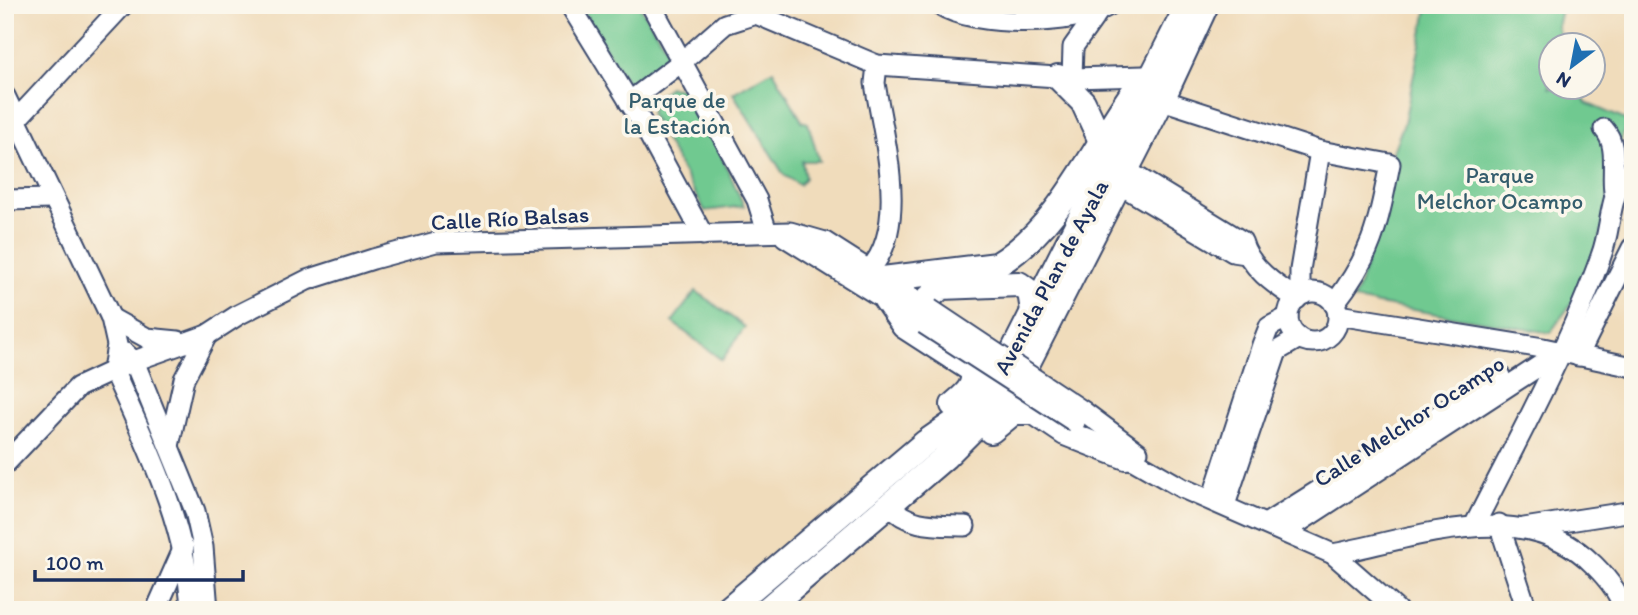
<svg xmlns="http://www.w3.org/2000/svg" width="1638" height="615" font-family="Itim,sans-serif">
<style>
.green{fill:#6fc990;stroke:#457c77;stroke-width:2}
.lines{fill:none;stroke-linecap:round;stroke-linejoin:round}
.minor-casing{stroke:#3b496c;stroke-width:23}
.major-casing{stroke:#3b496c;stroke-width:28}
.minor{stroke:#fff;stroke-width:19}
.major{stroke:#fff;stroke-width:24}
.minor-bridge-casing{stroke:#3b496c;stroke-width:23;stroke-linecap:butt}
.minor-bridge{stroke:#fff;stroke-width:19}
.labels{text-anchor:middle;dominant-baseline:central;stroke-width:7;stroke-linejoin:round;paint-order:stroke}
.park-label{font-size:23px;fill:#345d6d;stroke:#fbf7ec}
.street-label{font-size:23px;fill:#1b2f5e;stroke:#fbf7ec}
</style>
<rect width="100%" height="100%" fill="#fbf7ec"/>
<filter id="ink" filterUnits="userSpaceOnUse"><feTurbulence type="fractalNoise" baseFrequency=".0143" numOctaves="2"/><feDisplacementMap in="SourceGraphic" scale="14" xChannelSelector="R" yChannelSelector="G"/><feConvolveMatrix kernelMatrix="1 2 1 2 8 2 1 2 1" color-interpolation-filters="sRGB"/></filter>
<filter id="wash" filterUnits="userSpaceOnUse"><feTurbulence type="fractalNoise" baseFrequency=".00686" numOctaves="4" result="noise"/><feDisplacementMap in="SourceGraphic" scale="28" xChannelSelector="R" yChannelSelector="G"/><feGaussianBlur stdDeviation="1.57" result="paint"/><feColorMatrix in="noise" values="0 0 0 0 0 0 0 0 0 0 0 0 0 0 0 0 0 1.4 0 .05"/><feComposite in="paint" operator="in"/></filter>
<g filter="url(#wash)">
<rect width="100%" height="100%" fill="#f0dcbb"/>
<!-- green -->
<g class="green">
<polygon points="579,5 639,5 672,57 629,86"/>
<polygon points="1428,5 1562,5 1557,27 1563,45 1550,46 1550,88 1579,88 1586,103 1628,121 1611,167 1607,214 1593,261 1571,304 1550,333 1354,300 1367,262 1390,159 1404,123"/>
<polygon points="773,70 802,121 808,123 819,161 802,161 805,178 799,185 784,175 733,93"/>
<polygon points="669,87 685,89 694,95 744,206 705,211 650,113 657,96"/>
<polygon points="696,291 745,327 722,360 672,322"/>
</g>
</g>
<g filter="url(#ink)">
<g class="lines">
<!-- minor casing -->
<g class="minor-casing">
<g id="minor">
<polyline points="570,5 643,124 703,235"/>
<polyline points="651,5 757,200 767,232"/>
<polyline points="748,5 756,14 877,65 1072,78 1144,76"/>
<path d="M940 5C976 28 1075 26 1110 5"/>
<polyline points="1072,78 1073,47 1098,12"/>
<path d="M5 96 111 318 117 345 113 370C147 446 187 525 191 610"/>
<path d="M1162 100 1320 151 1390 164C1378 224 1373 254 1334 304"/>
<polyline points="629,102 684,60 725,24 756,14"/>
<polyline points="16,120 123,5"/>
<path d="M1604 129C1619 146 1611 171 1614 192"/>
<path d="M1126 170 1242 241C1249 267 1275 285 1297 299"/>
<polyline points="1119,184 1233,252 1246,254"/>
<polyline points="5,200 52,199"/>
<polyline points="785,237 924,324"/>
<path d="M869 270C910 227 883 136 875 83L877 65"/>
<circle cx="1313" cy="317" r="25"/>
<polyline points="1304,294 1300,285 1300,270 1320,151"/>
<polyline points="1338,315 1543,348 1633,367"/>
<polyline points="111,318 147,338 178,341"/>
<polyline points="125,353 134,361 195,511 203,547 208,610"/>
<polyline points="1578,356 1632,248"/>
<polyline points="1083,411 1138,452"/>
<polyline points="169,446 184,379 207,335"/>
<polyline points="1114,449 1182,488 1333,554 1397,610"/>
<polyline points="5,464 78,387 134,361 207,335 238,315 307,280 373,259 436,242 790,232 825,242 930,309"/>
<polyline points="1212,499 1262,345 1269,327 1288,317"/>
<path d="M889 505C909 528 938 525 965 526"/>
<polyline points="1225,505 1277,351 1299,338"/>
<polyline points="1267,523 1500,376"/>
<polyline points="1499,524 1527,610"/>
<path d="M1474 526C1518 438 1568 349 1601 256 1613 225 1607 191 1633 168"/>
<polyline points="1524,528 1633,511"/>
<polyline points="1284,532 1559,353"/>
<path d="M1333 554C1416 538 1525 495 1594 565 1605 576 1621 594 1623 610"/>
<polyline points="156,610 184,547"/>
</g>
</g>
<!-- major casing -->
<g class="major-casing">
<g id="major">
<polyline points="1058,77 1083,102 1100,139"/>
<path d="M883 279 997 265C1059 227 1090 154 1131 95"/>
<path d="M886 300 904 326 972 370C977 387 964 395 953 405"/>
<polyline points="922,304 941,287 1019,284 1030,292 1033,311"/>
<polyline points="991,431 1014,412 1034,412 1065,433 1126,457"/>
<polyline points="727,610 926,442 959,419 1002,373 1188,5"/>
<polyline points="766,610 945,457 1016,386 1162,100 1206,5"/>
</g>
</g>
<!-- minor -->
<use href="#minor" class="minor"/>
<!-- major -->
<use href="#major" class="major"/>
<!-- minor-bridge casing -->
<g class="minor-bridge-casing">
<g id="minor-bridge">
<polyline points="930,309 1083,411"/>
<polyline points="924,324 1075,422"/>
</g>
</g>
<!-- minor-bridge -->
<use href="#minor-bridge" class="minor-bridge"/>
</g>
</g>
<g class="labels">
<!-- park labels -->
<g class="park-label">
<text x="677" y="100">Parque de<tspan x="677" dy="26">la Estación</tspan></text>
<text x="1500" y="175">Parque<tspan x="1500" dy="26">Melchor Ocampo</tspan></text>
</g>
<!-- street labels -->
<g class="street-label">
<text transform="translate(510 218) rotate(-3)">Calle Río Balsas</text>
<text transform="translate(1051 277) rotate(-62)">Avenida Plan de Ayala</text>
<text transform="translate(1409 421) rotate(-33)">Calle Melchor Ocampo</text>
</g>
</g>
<!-- margin -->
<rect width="1638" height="615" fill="none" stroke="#fbf7ec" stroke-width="28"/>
<!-- north arrow -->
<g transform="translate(1572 66) rotate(212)"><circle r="33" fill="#fbf7ec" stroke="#a1a7b3" stroke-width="2"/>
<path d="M0-5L12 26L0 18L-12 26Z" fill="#1f6fb2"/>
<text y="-10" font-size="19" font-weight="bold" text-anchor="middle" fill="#1b2f5e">N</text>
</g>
<!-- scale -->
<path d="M35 570v10h208v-10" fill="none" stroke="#1b2f5e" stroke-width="3.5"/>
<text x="46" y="570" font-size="21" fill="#1b2f5e" stroke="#fbf7ec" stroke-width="5" paint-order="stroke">100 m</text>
</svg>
